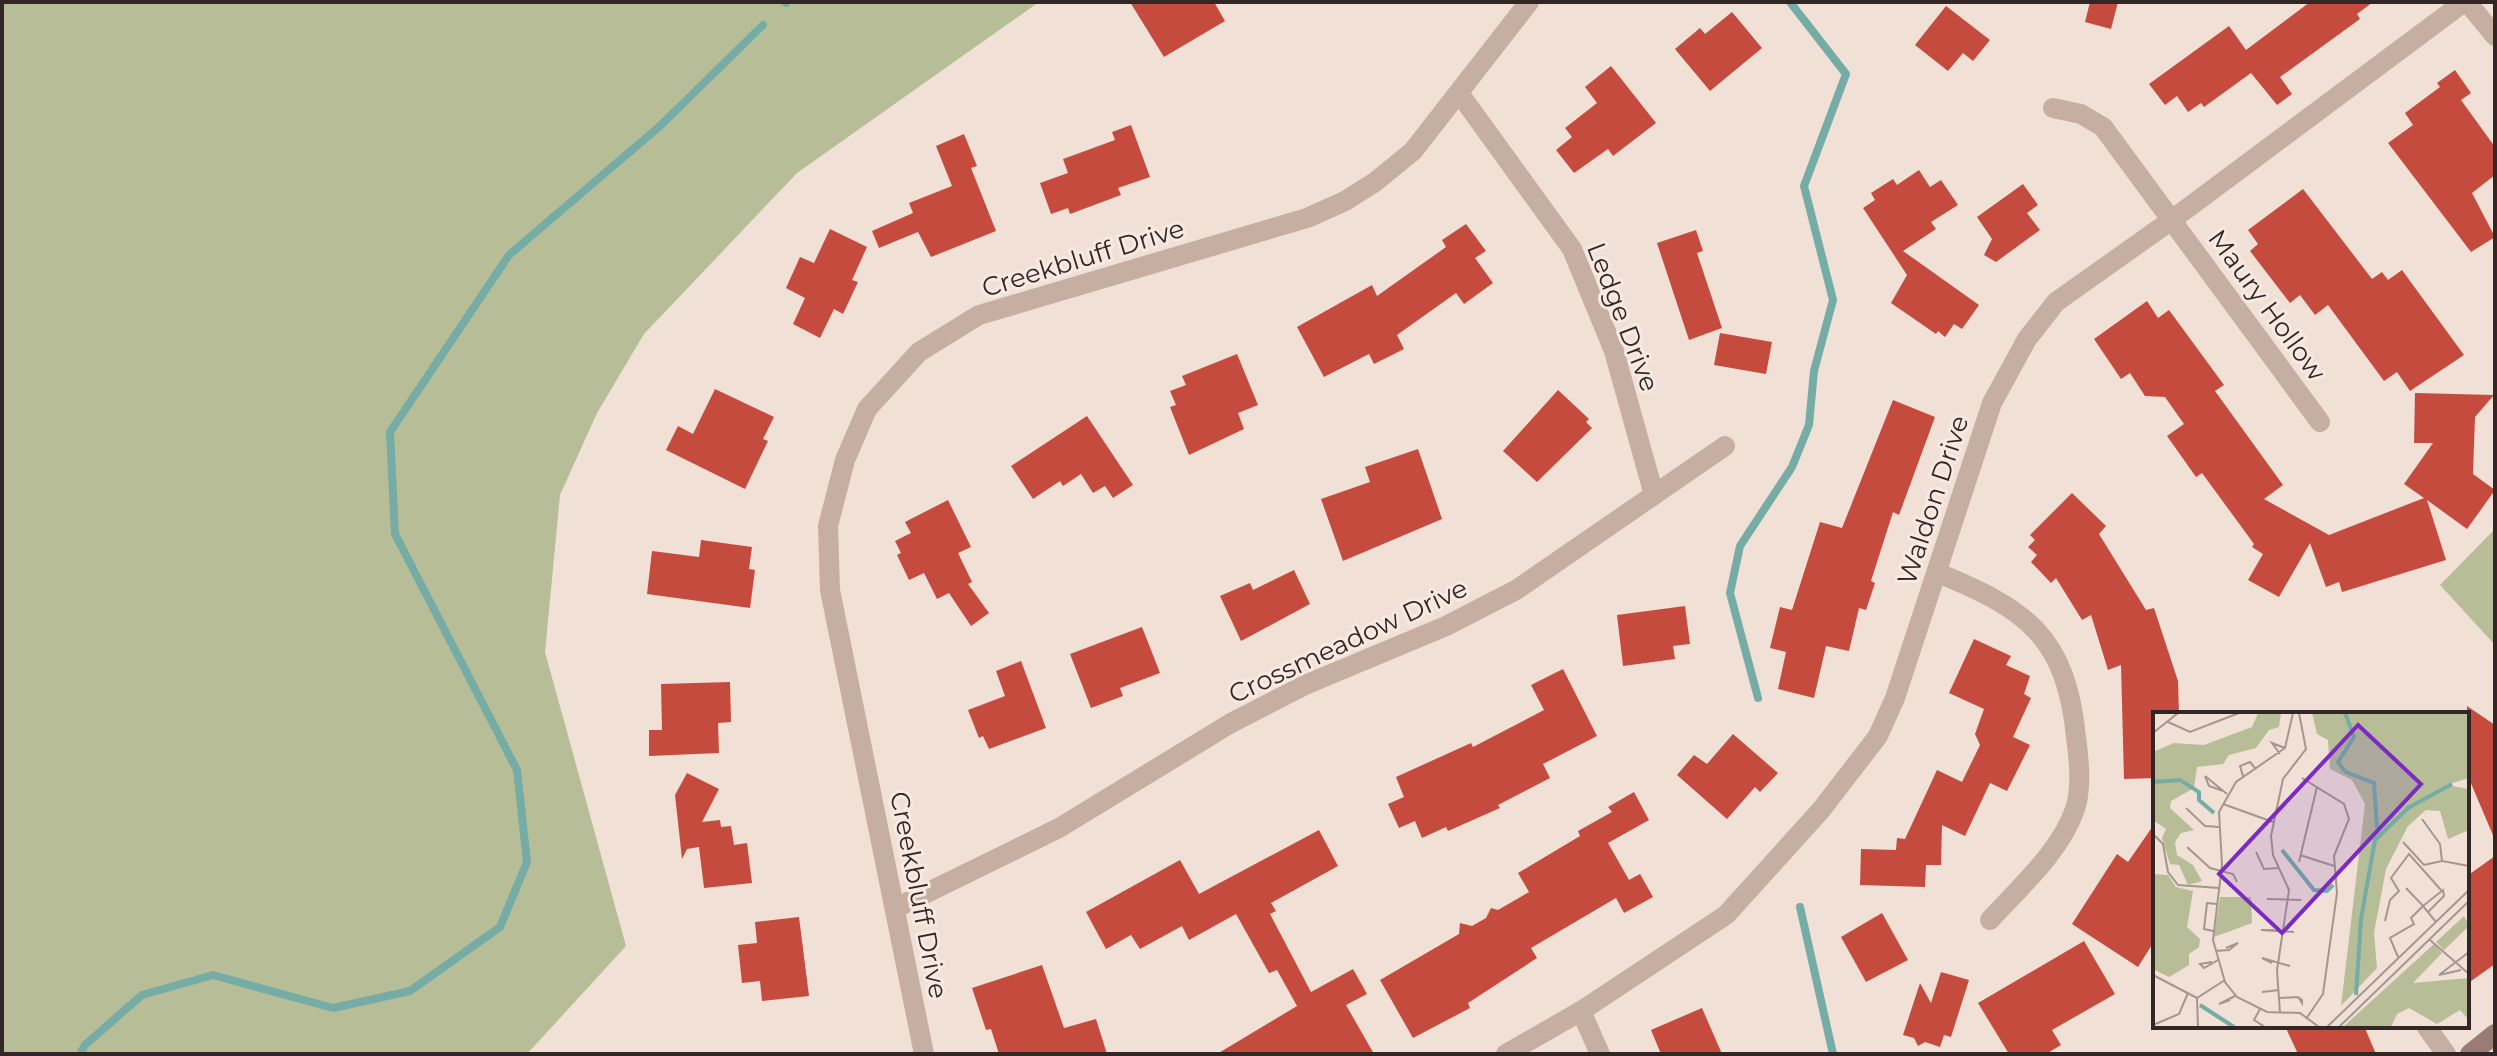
<svg xmlns="http://www.w3.org/2000/svg" width="2497" height="1056" font-family="Montserrat,sans-serif">
<style>
.green{fill:#b7be97}
.lines{fill:none;stroke-linecap:round;stroke-linejoin:round}
.stream{stroke:#75aca6;stroke-width:8}
.building{fill:#c54b3f}
.street{stroke:#c7aea2;stroke-width:20}
.secondary{stroke:#9b7c74;stroke-width:20}
.labels{text-anchor:middle;dominant-baseline:central;stroke-width:6;stroke-linejoin:round;paint-order:stroke}
.street-label{font-size:26px;fill:#322725;stroke:#f8eae2}
.inset-river{fill:none;stroke:#75aca6;stroke-width:4}
.inset-road{fill:none;stroke:#a4968f;stroke-width:2}
.view{fill:#7b2cbf;fill-opacity:0.15;stroke:#7b2cbf;stroke-width:4}
.inset-edge{fill:none;stroke:#322725;stroke-width:4}
</style>
<rect width="100%" height="100%" fill="#f0e0d6"/>
<!-- green -->
<g class="green">
<polygon points="2,2 1039,2 797,173 644,334 597,413 560,495 545,652 626,946 527,1054 2,1054"/>
<polygon points="2495,529 2495,645 2440,585"/>
</g>
<g class="lines">
<!-- stream -->
<g class="stream">
<polyline points="786,3 786,2"/>
<polyline points="1758,698 1730,593 1740,546 1792,467 1809,425 1814,371 1833,300 1804,186 1846,74 1790,2"/>
<polyline points="1800,907 1833,1054"/>
<polyline points="80,1054 85,1045 142,995 213,975 333,1008 410,991 500,927 527,862 517,770 395,534 390,432 509,255 660,126 763,25"/>
</g>
</g>
<!-- building -->
<g class="building">
<polygon points="1130,2 1214,2 1225,21 1164,57"/>
<polygon points="2090,2 2118,2 2111,29 2085,22"/>
<polygon points="2310,2 2373,2 2357,14 2360,19 2280,77 2292,94 2277,105 2251,73 2204,107 2201,103 2188,112 2177,96 2165,105 2149,84 2229,26 2246,50"/>
<polygon points="1946,6 1990,40 1973,61 1963,53 1948,71 1915,45"/>
<polygon points="1732,12 1762,48 1710,91 1675,49 1700,28 1705,34"/>
<polygon points="1611,66 1656,123 1613,156 1608,149 1574,173 1556,150 1572,137 1565,128 1597,103 1585,87"/>
<polygon points="2455,70 2471,93 2461,100 2495,147 2495,175 2472,193 2495,237 2471,252 2388,143 2413,125 2405,113 2440,87 2437,83"/>
<polygon points="1131,125 1150,177 1118,188 1121,195 1070,214 1068,208 1051,214 1040,183 1068,173 1063,159 1115,140 1112,132"/>
<polygon points="964,134 977,166 971,168 996,231 931,257 918,232 879,248 872,231 913,213 909,203 952,186 936,146"/>
<polygon points="1919,170 1930,187 1941,180 1958,205 1931,222 1936,229 1903,251 1979,305 1962,329 1954,324 1945,337 1938,331 1936,334 1891,303 1907,275 1863,208 1875,200 1871,193 1893,179 1897,185"/>
<polygon points="2023,184 2038,205 2027,213 2040,230 1996,262 1984,255 1992,239 1977,217"/>
<polygon points="2303,189 2372,279 2382,272 2388,280 2402,270 2464,355 2410,391 2397,372 2384,381 2328,305 2315,315 2300,295 2290,303 2250,251 2258,244 2248,230"/>
<polygon points="1466,224 1486,251 1475,258 1493,283 1464,304 1456,293 1397,335 1404,349 1374,364 1369,354 1324,377 1297,327 1372,285 1377,296 1446,247 1442,240"/>
<polygon points="830,229 867,247 852,280 858,282 843,314 834,309 820,338 793,324 805,298 786,288 800,257 814,263"/>
<polygon points="1696,230 1703,251 1697,253 1722,328 1689,340 1657,243"/>
<polygon points="2147,301 2158,318 2169,310 2224,385 2215,391 2283,485 2264,499 2329,535 2424,498 2404,484 2433,443 2414,443 2415,393 2494,395 2475,417 2473,474 2495,490 2467,529 2427,500 2446,560 2342,592 2339,582 2326,587 2310,543 2279,597 2248,580 2263,554 2252,547 2254,544 2202,473 2196,477 2167,436 2184,424 2165,397 2145,396 2130,373 2121,379 2094,339"/>
<polygon points="1720,333 1772,342 1766,374 1714,365"/>
<polygon points="1237,354 1258,405 1238,413 1244,429 1189,455 1170,407 1176,405 1170,391 1186,385 1182,376"/>
<polygon points="715,389 774,417 763,439 768,441 745,489 666,450 678,426 693,434"/>
<polygon points="1558,390 1589,419 1586,422 1592,428 1537,482 1503,451"/>
<polygon points="1893,400 1935,417 1899,515 1893,512 1871,581 1875,583 1866,610 1859,608 1849,651 1826,646 1814,698 1778,689 1786,652 1770,648 1780,607 1792,610 1820,522 1842,528"/>
<polygon points="1087,416 1133,485 1113,498 1105,486 1093,493 1081,474 1063,486 1060,481 1033,499 1011,466"/>
<polygon points="1418,449 1442,519 1343,561 1321,499 1370,482 1365,467"/>
<polygon points="2072,493 2106,526 2099,534 2146,610 2154,608 2178,681 2179,714 2155,714 2155,778 2124,779 2121,665 2108,670 2091,615 2082,620 2056,578 2051,583 2031,562 2037,555 2028,547 2035,540 2030,535"/>
<polygon points="948,500 971,547 958,553 972,582 968,584 989,613 971,626 949,593 937,599 924,573 909,580 897,555 901,553 895,541 911,533 905,522"/>
<polygon points="701,540 752,547 749,569 755,570 750,608 647,594 652,551 699,557"/>
<polygon points="1294,570 1310,604 1241,641 1220,596 1250,583 1253,590"/>
<polygon points="1685,606 1690,644 1673,646 1675,659 1623,666 1617,615"/>
<polygon points="1142,627 1160,673 1120,688 1123,696 1091,708 1070,654"/>
<polygon points="1974,639 2011,656 2006,665 2030,676 2024,694 2031,698 2013,737 2030,745 2007,791 1990,783 1965,836 1942,825 1941,865 1926,865 1925,887 1860,885 1861,849 1896,850 1897,838 1905,839 1937,770 1962,782 1980,745 1975,734 1984,709 1949,693"/>
<polygon points="1021,661 1046,728 989,749 983,736 979,738 968,710 1005,696 996,671"/>
<polygon points="1563,669 1597,736 1543,764 1550,778 1498,805 1500,808 1448,831 1446,827 1422,838 1415,821 1399,828 1388,804 1404,797 1396,777 1471,743 1473,747 1544,710 1531,685"/>
<polygon points="730,682 731,722 718,723 719,753 649,756 649,730 662,730 661,684"/>
<polygon points="2467,706 2495,725 2495,840 2467,774"/>
<polygon points="1733,734 1778,773 1760,792 1755,787 1727,819 1677,775 1694,755 1707,764"/>
<polygon points="687,773 719,789 702,822 720,820 721,827 731,826 734,845 747,843 752,883 704,888 699,847 687,849 682,859 675,795"/>
<polygon points="1634,792 1649,820 1608,843 1629,880 1640,874 1653,897 1624,913 1616,898 1531,948 1537,958 1468,1003 1470,1008 1413,1038 1380,980 1459,934 1460,923 1472,926 1486,918 1491,908 1498,910 1529,892 1518,873 1580,836 1578,831 1612,812 1608,807"/>
<polygon points="2155,823 2155,940 2138,967 2072,924 2117,854 2128,862"/>
<polygon points="1319,830 1338,866 1271,903 1276,911 1270,914 1311,992 1353,969 1367,994 1346,1005 1374,1054 1217,1054 1297,1006 1277,970 1269,973 1236,914 1189,940 1182,926 1140,949 1131,935 1106,949 1086,912 1180,860 1199,894"/>
<polygon points="2495,856 2495,964 2467,984 2467,876"/>
<polygon points="1882,913 1908,960 1866,982 1841,937"/>
<polygon points="799,917 809,996 762,1001 760,981 742,983 738,945 757,943 755,922"/>
<polygon points="2084,941 2115,994 2052,1030 2061,1045 2046,1054 2009,1054 1978,1003"/>
<polygon points="1042,965 1064,1028 1096,1019 1107,1054 999,1054 991,1029 986,1030 972,988"/>
<polygon points="1941,972 1969,980 1951,1037 1944,1035 1940,1047 1925,1042 1918,1046 1914,1038 1903,1035 1920,983 1931,1003"/>
<polygon points="1702,1008 1722,1054 1661,1054 1651,1030"/>
<polygon points="2285,1026 2364,1026 2376,1054 2298,1054"/>
</g>
<g class="lines">
<!-- street -->
<g class="street">
<polyline points="2467,2 2495,36"/>
<polyline points="1459,93 1572,249 1614,351 1654,495"/>
<polyline points="2053,108 2081,114 2103,127 2320,422"/>
<path d="M1938 573C2026 609 2066 636 2076 737 2079 758 2082 789 2075 809 2061 851 2019 888 1990 920"/>
<polyline points="896,908 1059,828 1231,723 1305,685 1446,626 1516,590 1725,446"/>
<polyline points="1581,1011 1600,1054"/>
<polyline points="2426,1026 2446,1054"/>
<polyline points="924,1054 830,590 828,526 845,460 867,409 919,352 979,315 1307,218 1345,201 1375,182 1413,151 1529,2"/>
<polyline points="1506,1054 1581,1011 1726,915 1821,810 1878,736 1895,698 1992,403 2027,339 2056,302 2173,219 2464,2"/>
</g>
<!-- secondary -->
<polyline class="secondary" points="2470,1054 2495,1034"/>
</g>
<g class="labels">
<!-- street labels -->
<g class="street-label">
<text transform="translate(1083 258) rotate(-17)">Creekbluff Drive</text>
<text transform="translate(2267 305) rotate(54)">Maury Hollow</text>
<text transform="translate(1623 317) rotate(69)">Ledge Drive</text>
<text transform="translate(1933 500) rotate(-72)">Waldon Drive</text>
<text transform="translate(1348 641) rotate(-25)">Crossmeadow Drive</text>
<text transform="translate(919 895) rotate(79)">Creekbluff Drive</text>
</g>
</g>
<!-- overview -->
<g transform="translate(2153 712)">
<rect width="316" height="316" fill="#f0e0d6"/>
<path d="M105 1H128L126 15 116 18 103 36 76 43 70 52 44 55 41 76 18 89 17 96 41 118 28 121 22 130 24 143 40 153 49 169 35 173 26 153 17 152 9 126 13 117 0 108V40L21 31 51 33 99 15ZM159 1H316V66L293 73 316 77V118L295 127 287 99 273 98 255 114 233 157 221 221 224 256 188 294 212 92 199 68 177 57 175 28 164 22ZM0 162 15 163 23 175 40 179 34 215 47 227 46 235 36 242V253L16 265 0 257ZM67 185H98L99 211 61 225ZM311 204 316 214 291 238 283 230ZM281 232 289 241 260 271 316 266V308L307 298 284 312 256 296 244 302 238 315H190Z" fill="#b7be97"/>
<path class="inset-river" d="M192 1 201 25 185 50 193 60 221 71 224 116M0 70 27 68 46 80V88L61 101M129 138 161 178 174 179 180 173M203 283 208 207 222 128 255 96 299 72M47 293 81 315"/>
<path class="inset-road" d="M140 1 132 36 83 70 66 100 69 153 60 228 72 270 84 285 114 300 147 301 166 315M15 10 37 20 86 1M0 21 25 1M127 42 119 31 132 36M90 64 87 54 97 50 102 56M149 66 191 92 196 107 181 144 184 181 170 282 153 307M70 79 56 74 52 64 74 82M70 92 120 110M33 96 52 114 66 115M269 107 287 132 289 149 316 154M0 122 10 132 15 160 25 173 66 176M250 130 271 153 289 149M34 135 57 156 80 162 84 170M103 140 111 157 126 156M147 143 181 154M146 150 164 75M253 176 270 194 290 178 291 184 275 200M114 187 148 188M232 209 237 188 246 179 238 166 256 142 288 178M121 218H108L141 220M60 219 51 217 54 191 64 192M277 228 316 262M62 239 76 238 85 231 73 236M245 245 237 226 261 212 258 206 270 194 283 210M59 250 47 252 51 256 65 248M119 251 109 246 137 254M308 258 286 263 316 240M0 263 44 286M118 279 109 280 126 278M126 286 145 285 149 291V288L145 285M77 288 66 292 82 284M107 297 101 308 112 315M127 301 124 258 136 178 120 143 118 124 130 67 153 37 146 1M0 313 26 302 35 281M45 315 44 286 72 268M174 315 316 178M186 315 316 189"/>
<path class="view" d="M205 13 268 72 129 221 66 162Z"/>
<rect width="316" height="316" class="inset-edge"/>
</g>
<!-- border -->
<rect width="2497" height="1056" fill="none" stroke="#322725" stroke-width="8"/>
</svg>
